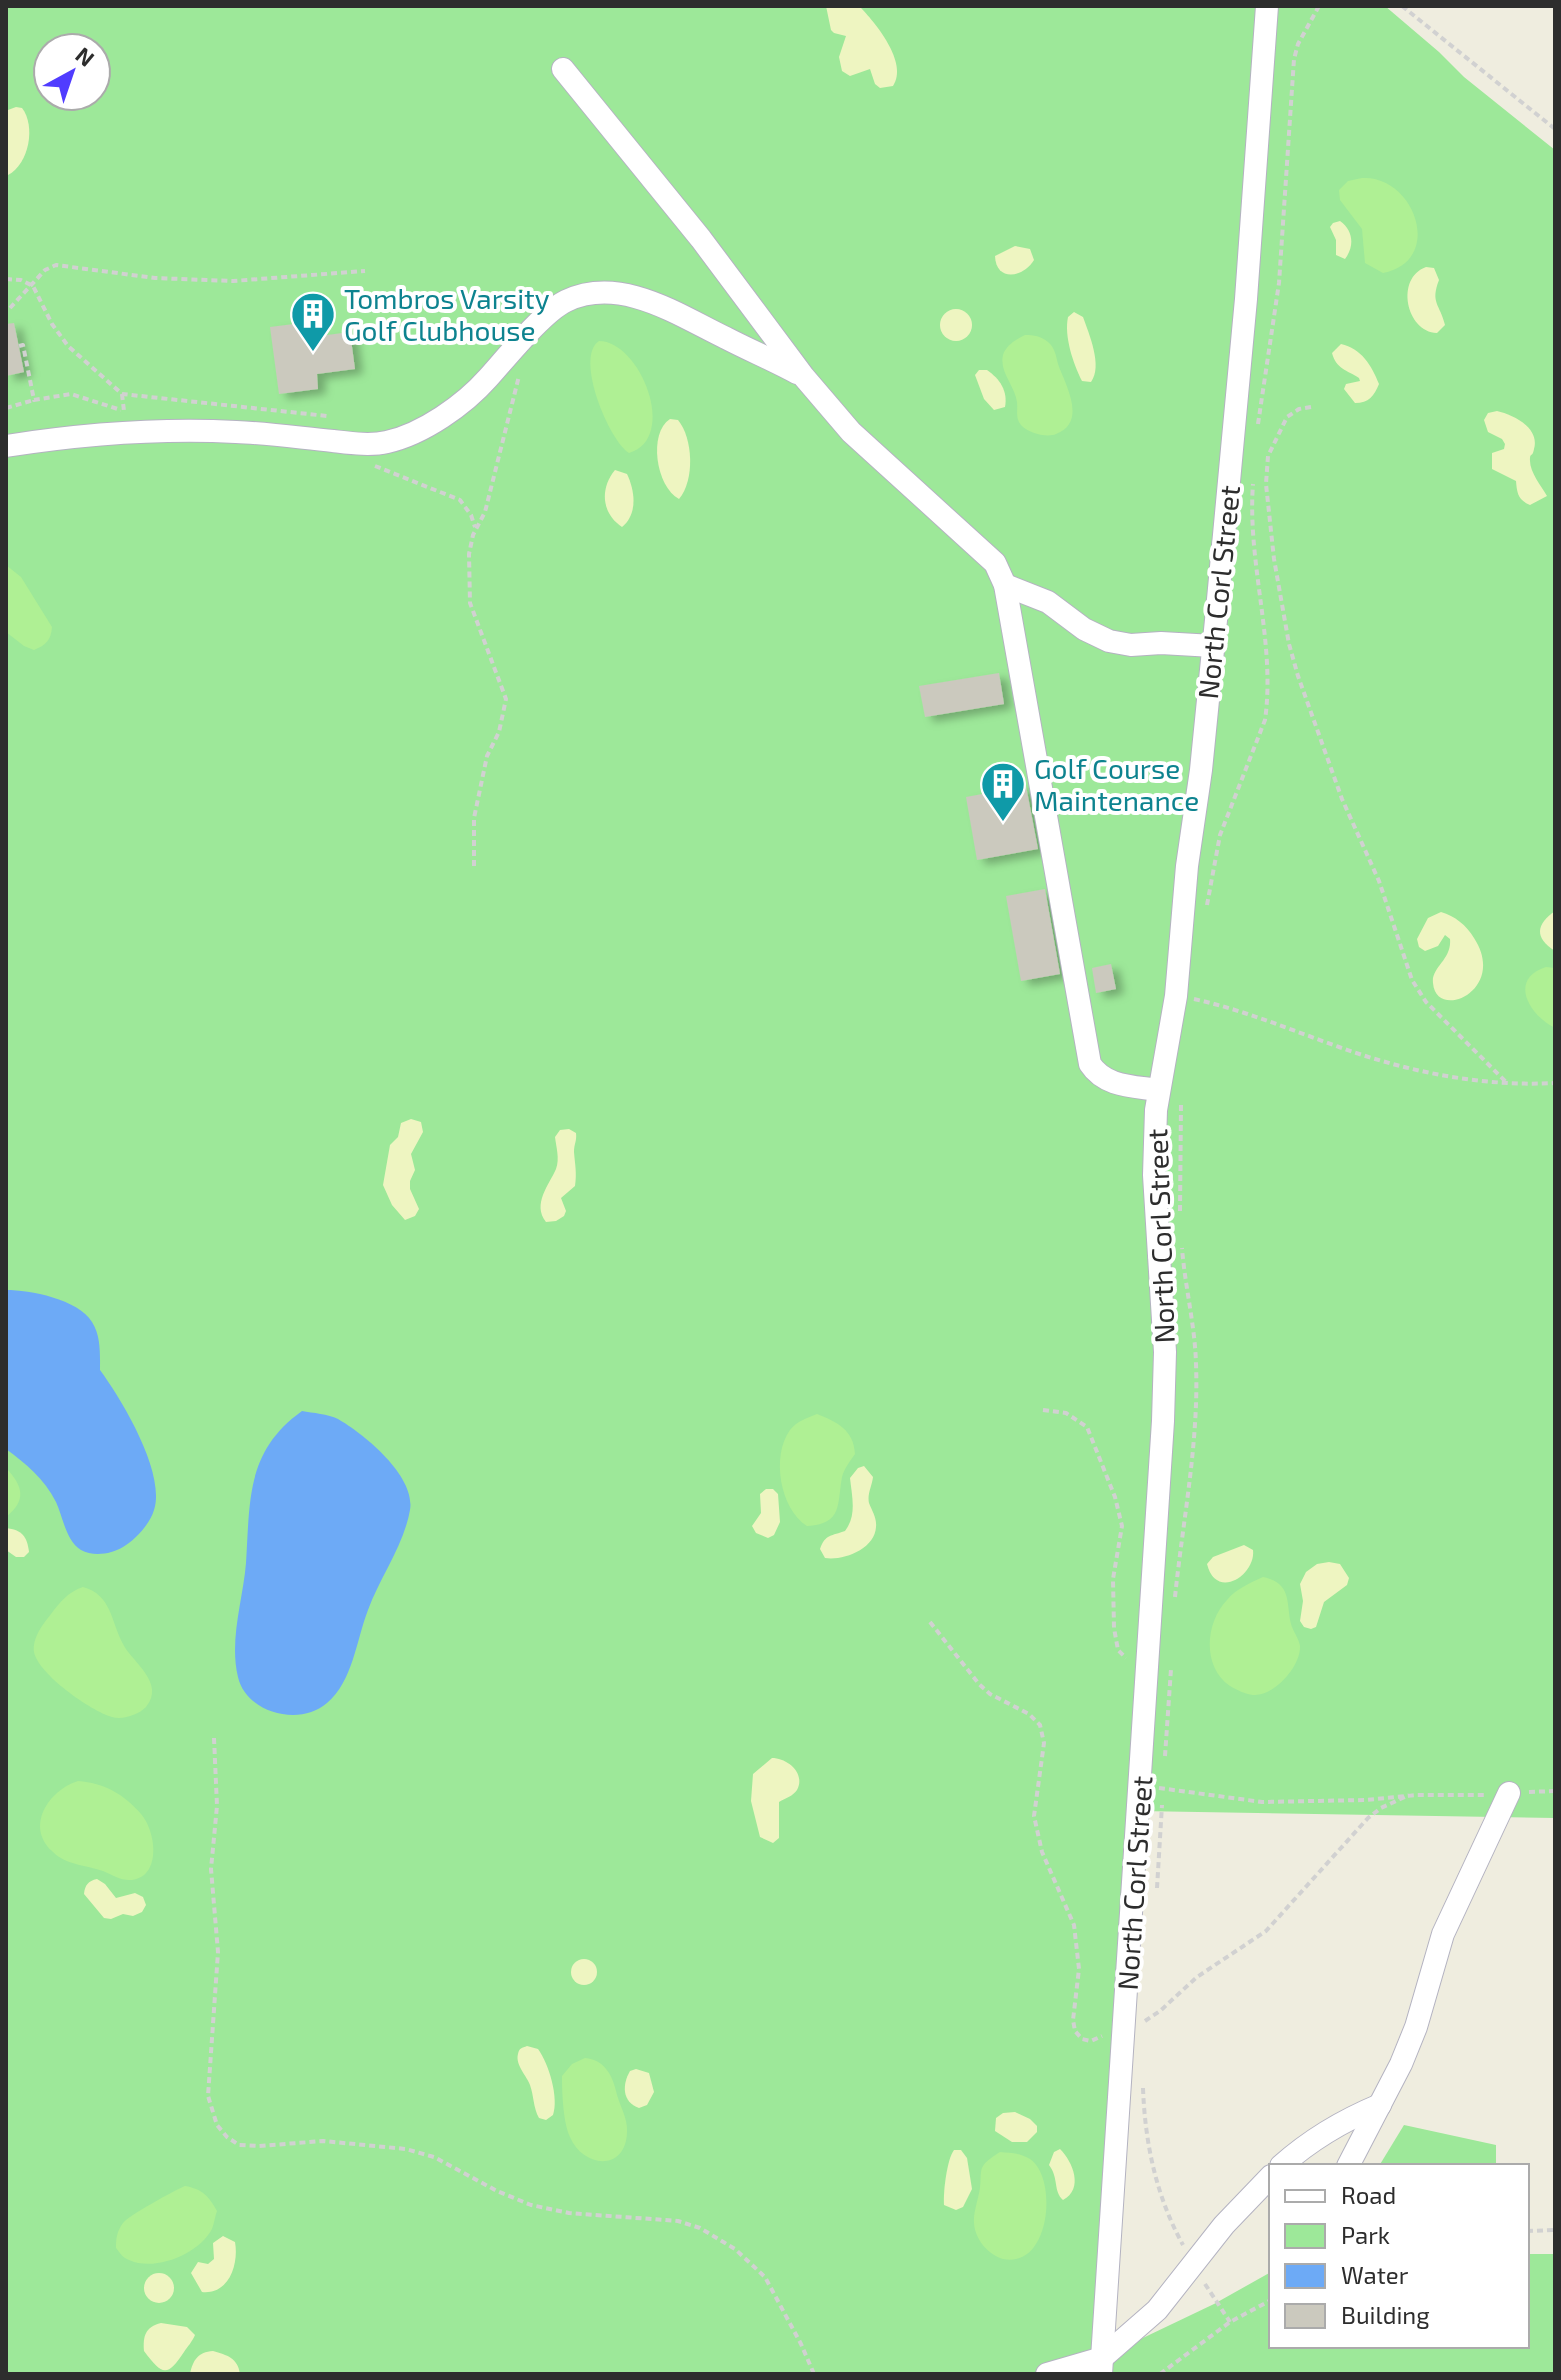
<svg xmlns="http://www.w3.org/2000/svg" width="1561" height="2380" font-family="'Exo 2',sans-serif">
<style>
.green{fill:#9de899;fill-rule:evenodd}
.sand{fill:#eef5c1}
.pitch{fill:#aff094}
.water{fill:#6daaf6}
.building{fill:#cbc9be;filter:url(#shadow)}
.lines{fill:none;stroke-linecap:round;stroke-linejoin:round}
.minor-casing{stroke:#b4b3c1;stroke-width:24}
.path{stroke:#d1d1d1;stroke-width:4;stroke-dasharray:6 4;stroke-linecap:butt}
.minor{stroke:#fff;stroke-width:22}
.labels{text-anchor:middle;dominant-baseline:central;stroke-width:8;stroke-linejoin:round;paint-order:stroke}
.culture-label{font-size:28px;fill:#0d838f;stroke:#fff;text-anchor:start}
.street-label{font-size:28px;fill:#2d2d2d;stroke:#fff}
</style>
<defs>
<filter id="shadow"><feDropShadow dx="8" dy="5" stdDeviation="4" flood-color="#0004"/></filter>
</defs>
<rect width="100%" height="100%" fill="#efeddf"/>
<!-- green -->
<g class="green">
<path d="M6 6H1385L1439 52 1464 77 1555 150V1818L1139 1811 1103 2357 1214 2304 1271 2272V2346H1527V2254H1555V2374H6ZM48 48H96V96H48Z"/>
<polygon points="1404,2125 1496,2145 1496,2166 1379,2166"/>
</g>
<!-- sand -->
<g class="sand">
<path d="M826 6H859C875 22 909 63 893 86L880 88 875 84 870 69 850 76 842 71 839 57 846 36 834 33 831 30Z"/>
<path d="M16 107 22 108C36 126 29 164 8 175L6 116 8 110Z"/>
<path d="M1340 221C1353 230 1355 246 1345 259L1336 255V240L1330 227 1333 223Z"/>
<path d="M1015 246 1030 249 1034 260C1023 278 996 282 995 256Z"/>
<path d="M1426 267 1434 268 1439 280C1430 303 1440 304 1445 325L1437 333C1406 332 1395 278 1426 267Z"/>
<circle cx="956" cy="325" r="16"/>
<path d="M1074 312 1083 317C1089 334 1103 366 1091 382L1082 381C1073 363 1064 336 1068 317Z"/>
<path d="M1341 344C1361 348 1372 366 1379 384 1374 396 1369 403 1355 403L1344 389 1346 384 1360 381 1359 378C1347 370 1336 369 1332 353Z"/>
<path d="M979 370H987C1000 379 1008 391 1005 407L994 410 984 399 975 375Z"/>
<path d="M1497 411C1514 415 1540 428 1534 449 1532 459 1530 451 1530 461 1530 472 1541 486 1547 496L1530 505C1518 500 1517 493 1516 481L1492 469V453L1504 449 1505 444 1502 439 1488 432 1484 420 1488 413Z"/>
<path d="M670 419 678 420C693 438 695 480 679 499 656 487 648 433 670 419Z"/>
<path d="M615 470 627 474C635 491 638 514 622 527 601 513 600 488 615 470Z"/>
<path d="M1555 911V951C1534 938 1536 924 1555 911Z"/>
<path d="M1441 912C1455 916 1466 925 1474 938 1508 990 1436 1022 1433 983 1431 967 1452 960 1450 939L1445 935 1438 946 1425 951 1419 947 1417 939 1428 918Z"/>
<polygon points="411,1119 421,1122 423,1132 411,1154 415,1170 410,1181 410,1189 419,1209 415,1216 405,1220 392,1205 383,1185 390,1145 398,1137 401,1123"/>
<path d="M569 1129 576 1133C577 1141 574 1144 574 1152 575 1165 577 1173 575 1186L561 1198 566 1211 564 1216 556 1221 546 1222C532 1204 549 1185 556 1169 560 1159 556 1146 555 1137L560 1130Z"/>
<path d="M864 1466 873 1477C872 1486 867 1494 869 1503 872 1511 877 1518 876 1527 875 1549 843 1561 825 1558L820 1549C825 1534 832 1536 845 1531 857 1515 852 1497 850 1478L858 1468Z"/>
<polygon points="766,1489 773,1489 778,1494 780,1522 774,1535 768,1538 756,1533 752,1526 761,1513 760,1494"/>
<path d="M6 1528C22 1530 27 1536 29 1552L24 1557H16L6 1550Z"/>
<path d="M1244 1545 1253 1550C1256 1575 1216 1601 1207 1564L1213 1557Z"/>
<polygon points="1329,1562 1340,1564 1349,1578 1347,1585 1324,1602 1316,1627 1311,1629 1304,1627 1300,1621 1303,1601 1300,1584 1306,1572 1317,1564"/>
<path d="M772 1758C787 1758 806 1773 797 1790 793 1796 786 1798 779 1802V1838L773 1843 760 1837 751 1801 753 1774Z"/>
<path d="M97 1879 105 1884 116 1898 135 1893 143 1897 146 1905 142 1912 133 1916 123 1914 111 1919 104 1918 84 1894C85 1885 88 1881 97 1879Z"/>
<circle cx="584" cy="1972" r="13"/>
<path d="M527 2046 538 2049C549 2064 559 2098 553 2115L546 2120 539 2118C533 2107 534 2096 530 2085 527 2076 515 2065 518 2054 519 2048 522 2048 527 2046Z"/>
<path d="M636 2069 649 2073 654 2092 647 2105 639 2108C622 2102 622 2085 630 2071Z"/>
<polygon points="1015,2112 1030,2119 1037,2126 1037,2132 1027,2142 1012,2142 995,2131 996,2118 1003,2113"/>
<path d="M1060 2149C1073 2162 1084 2189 1063 2200 1053 2191 1059 2178 1049 2165L1054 2152Z"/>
<path d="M954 2150H961L967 2158 972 2189 963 2207 956 2210 944 2205C943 2192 947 2159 954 2150Z"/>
<path d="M223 2236 235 2242C239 2264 229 2295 202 2292L191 2273 198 2262 208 2264 214 2259 213 2243Z"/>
<circle cx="159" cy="2288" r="15"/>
<path d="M161 2323 187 2327 195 2335C192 2342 188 2346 184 2352 167 2378 162 2375 144 2351 143 2336 145 2327 161 2323Z"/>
<path d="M213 2351C227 2355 238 2358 240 2374H190C193 2360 198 2352 213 2351Z"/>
</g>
<!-- pitch -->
<g class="pitch">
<path d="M1362 178C1415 175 1445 261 1383 273L1365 263 1362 229 1340 200 1339 190 1348 181Z"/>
<path d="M1025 335C1034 335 1041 336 1048 342 1055 348 1056 356 1058 364 1065 384 1088 422 1056 434 1047 438 1028 433 1021 425 1015 418 1018 410 1017 402 1015 386 999 372 1003 355 1006 345 1017 339 1025 335Z"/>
<path d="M599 341C640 341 679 438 629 453 609 441 574 357 599 341Z"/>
<path d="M6 565 21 577 52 627C51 640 46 645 34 650L24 646 6 632Z"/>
<path d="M1546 967 1555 968V1028C1529 1015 1508 979 1546 967Z"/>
<path d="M817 1414C837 1422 854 1430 855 1454 850 1461 844 1469 842 1477 837 1504 843 1524 807 1526 780 1509 771 1456 790 1430 797 1421 807 1418 817 1414Z"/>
<path d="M6 1468C23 1486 27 1500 6 1517Z"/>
<path d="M1263 1577C1292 1583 1286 1602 1291 1624 1293 1631 1299 1639 1300 1646 1301 1667 1273 1697 1253 1695 1245 1694 1237 1690 1230 1686 1202 1667 1205 1623 1227 1600 1236 1589 1250 1583 1263 1577Z"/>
<path d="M83 1587C112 1595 111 1622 123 1644 132 1662 166 1683 146 1707 138 1715 123 1720 112 1717 91 1711 38 1674 34 1652 32 1638 43 1624 51 1614 60 1602 68 1592 83 1587Z"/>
<path d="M78 1781C104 1783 124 1794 141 1814 156 1831 162 1876 132 1880 121 1881 113 1875 103 1871 86 1865 65 1865 52 1851 25 1826 49 1790 78 1781Z"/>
<path d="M585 2058C604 2060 612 2074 616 2091 619 2105 628 2118 627 2132 626 2172 583 2168 570 2137 563 2122 562 2092 562 2076L572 2064Z"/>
<path d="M1000 2152C1011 2153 1021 2153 1030 2159 1056 2177 1051 2252 1016 2259 996 2264 975 2243 974 2223 973 2212 979 2198 980 2187 981 2181 980 2173 982 2168 985 2161 994 2156 1000 2152Z"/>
<path d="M185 2186C202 2189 209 2196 217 2211 215 2216 214 2224 212 2229 199 2254 155 2272 129 2260 123 2258 120 2253 116 2248 116 2238 117 2231 123 2223 128 2216 175 2190 185 2186Z"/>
</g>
<!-- water -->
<g class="water">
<path d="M6 1290C30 1290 78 1299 92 1322 101 1336 100 1354 100 1370 122 1400 166 1473 154 1510 150 1524 135 1540 123 1547 112 1554 93 1557 81 1550 66 1541 63 1517 56 1502 44 1478 26 1464 6 1449Z"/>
<path d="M302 1411C313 1413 328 1414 338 1419 364 1434 416 1476 410 1510 404 1545 380 1577 368 1610 356 1641 353 1681 327 1703 300 1727 246 1713 238 1677 229 1640 243 1600 246 1563 250 1500 246 1451 302 1411Z"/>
</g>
<!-- building -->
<g class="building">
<polygon points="310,322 312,337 350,332 355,369 317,374 318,389 279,394 270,327"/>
<polygon points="14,323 24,372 6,376 6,324"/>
<polygon points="999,673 1004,704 925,717 919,686"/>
<polygon points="1026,786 1038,849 977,860 966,797"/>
<polygon points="1045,889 1060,974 1021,981 1006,896"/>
<polygon points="1111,964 1116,989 1096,993 1092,968"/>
</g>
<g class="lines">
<!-- minor casing -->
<g class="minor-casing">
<g id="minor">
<path d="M563 69 701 239 804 377 851 432 995 563 1005 585 1090 1064C1105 1087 1133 1086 1158 1090"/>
<path d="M6 446C83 434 158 428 236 432 268 433 301 438 333 441 350 443 370 446 387 442 423 434 464 405 488 378 507 357 543 312 566 301 621 275 678 315 726 338 749 350 773 360 797 373"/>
<polyline points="1005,585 1048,602 1084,629 1109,641 1131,645 1161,643 1213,646"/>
<path d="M1281 2166C1310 2140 1344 2120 1380 2105"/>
<polyline points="1348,2166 1401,2064 1416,2027 1443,1934 1509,1793"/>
<polyline points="1047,2374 1102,2358 1157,2310 1224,2225 1271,2176"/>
<polyline points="1101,2374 1163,1421 1165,1352 1154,1175 1156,1110 1176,996 1187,866 1201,770 1217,610 1246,299 1267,6"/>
</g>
</g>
<!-- path -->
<g class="path">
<polyline points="1402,6 1555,129"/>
<polyline points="6,279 21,280 33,286 52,324 68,346 122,394 327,416"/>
<polyline points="10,308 45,270 56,265 155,278 233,281 365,271"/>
<polyline points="19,346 23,345 34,400 71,394 121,410"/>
<polyline points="122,394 124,411"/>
<polyline points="1311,407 1299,409 1287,417 1268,456 1266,484 1274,559 1289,644 1298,676 1342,799 1379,881 1412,980 1426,1002 1508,1084"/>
<polyline points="6,408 34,400"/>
<polyline points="1258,424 1279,283 1294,59 1298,44 1319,6"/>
<polyline points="375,466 460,500 471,515 475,527"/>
<polyline points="474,866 474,818 487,756 499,732 506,699 470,603 469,554 473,535 485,512 519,376"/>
<path d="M1207 905 1220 835 1265 720C1276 643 1247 564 1253 484"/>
<path d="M1194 999C1244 1010 1291 1030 1339 1047 1408 1072 1483 1087 1555 1083"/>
<polyline points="1180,1211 1181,1104"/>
<polyline points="1043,1410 1066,1413 1087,1427 1115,1497 1122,1526 1113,1579 1114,1628 1118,1650 1126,1658"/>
<path d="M1175 1597C1183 1519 1199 1442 1196 1364 1195 1325 1185 1287 1182 1248"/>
<polyline points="930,1622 979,1684 990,1694 1029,1714 1040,1725 1044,1743 1034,1816 1042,1852 1074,1925 1079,1969 1073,2020 1075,2031 1082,2039 1091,2041 1102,2036"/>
<polyline points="214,1738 217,1806 211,1869 218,1952 208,2096 217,2125 227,2137 239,2145 259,2146 323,2141 406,2149 434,2157 497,2191 531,2205 569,2213 678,2221 700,2228 735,2249 765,2277 801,2344 814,2374"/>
<polyline points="1165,1756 1171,1669"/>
<polyline points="1159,1788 1262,1802 1365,1800 1417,1795 1485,1795"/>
<polyline points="1529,1792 1555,1791"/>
<polyline points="1157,1888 1162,1805"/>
<polyline points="1145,2021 1160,2011 1197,1977 1266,1931 1368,1818 1381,1808 1409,1795"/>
<path d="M1143 2088C1145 2143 1156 2196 1183 2245"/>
<polyline points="1527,2231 1555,2230"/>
<polyline points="1205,2284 1230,2322"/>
<polyline points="1160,2374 1230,2322 1271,2300"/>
</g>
<!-- minor -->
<use href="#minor" class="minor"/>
</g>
<!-- icons -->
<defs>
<g id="building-pin" transform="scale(2.3)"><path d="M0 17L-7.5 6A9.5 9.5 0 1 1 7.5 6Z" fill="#0f9aa8" stroke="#fff"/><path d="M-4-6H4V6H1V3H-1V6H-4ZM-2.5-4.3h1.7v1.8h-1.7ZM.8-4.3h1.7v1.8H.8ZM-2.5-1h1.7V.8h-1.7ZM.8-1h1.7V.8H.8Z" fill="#fff"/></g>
</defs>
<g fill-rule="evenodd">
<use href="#building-pin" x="313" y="314"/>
<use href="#building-pin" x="1003" y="784"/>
</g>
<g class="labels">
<!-- culture labels -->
<g class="culture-label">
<text x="344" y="298">Tombros Varsity<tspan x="344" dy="32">Golf Clubhouse</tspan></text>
<text x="1034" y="768">Golf Course<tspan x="1034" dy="32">Maintenance</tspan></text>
</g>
<!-- street labels -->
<g class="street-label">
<text transform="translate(1218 592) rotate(-84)">North Corl Street</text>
<text transform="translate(1160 1236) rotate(-92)">North Corl Street</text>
<text transform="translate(1134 1883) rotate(-86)">North Corl Street</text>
</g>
</g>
<!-- border -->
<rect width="1561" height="2380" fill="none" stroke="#2d2d2d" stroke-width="16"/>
<!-- legend -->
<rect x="1269" y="2164" width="260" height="184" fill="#ffffff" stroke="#ababab" stroke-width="2"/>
<rect x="1285" y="2190" width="40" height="12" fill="#ffffff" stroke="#ababab" stroke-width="2"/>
<text x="1341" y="2204" font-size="24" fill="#2d2d2d">Road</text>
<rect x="1285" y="2224" width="40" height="24" fill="#9de899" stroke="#ababab" stroke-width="2"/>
<text x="1341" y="2244" font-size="24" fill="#2d2d2d">Park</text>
<rect x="1285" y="2264" width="40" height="24" fill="#6daaf6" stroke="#ababab" stroke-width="2"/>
<text x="1341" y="2284" font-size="24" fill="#2d2d2d">Water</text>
<rect x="1285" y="2304" width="40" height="24" fill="#cbc9be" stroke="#ababab" stroke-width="2"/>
<text x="1341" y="2324" font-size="24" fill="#2d2d2d">Building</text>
<!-- north arrow -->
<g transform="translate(72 72) rotate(40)"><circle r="38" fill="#ffffff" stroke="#ababab" stroke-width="2"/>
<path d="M0-6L14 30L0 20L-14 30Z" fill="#503cff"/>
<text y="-12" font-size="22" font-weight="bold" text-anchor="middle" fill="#2d2d2d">N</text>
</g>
</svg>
